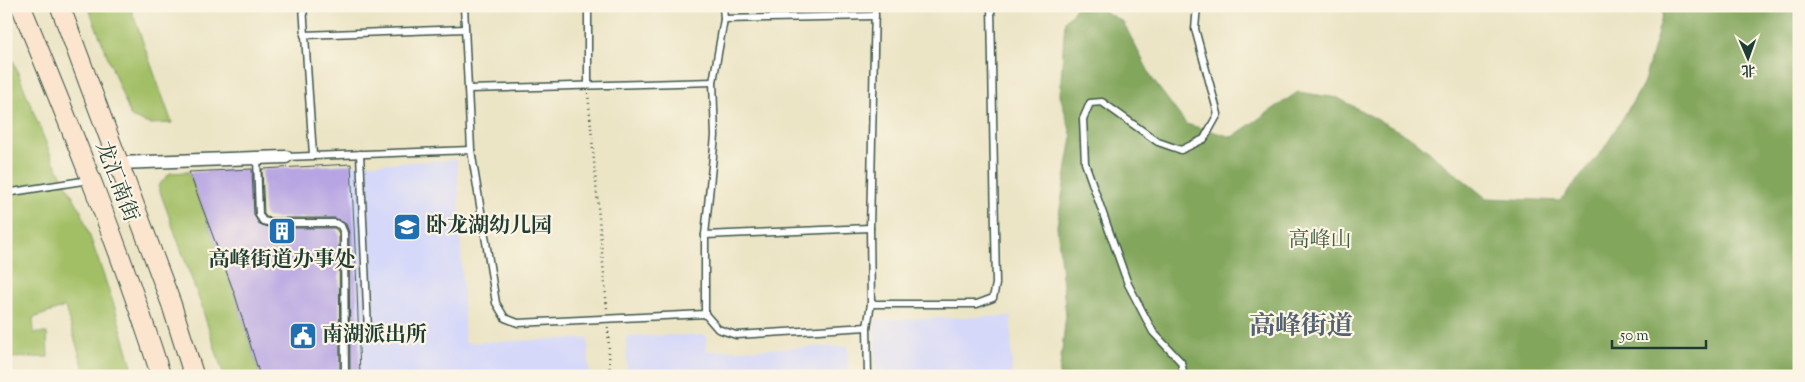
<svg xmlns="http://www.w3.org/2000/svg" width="1805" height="382" font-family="'Sorts Mill Goudy','Noto Serif SC',serif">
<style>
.built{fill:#d5d8f9}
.green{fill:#a3bf66;stroke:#617e4d}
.forest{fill:#82a65b;stroke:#507248}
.building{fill:#b7a5e3}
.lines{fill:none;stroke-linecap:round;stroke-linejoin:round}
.lane-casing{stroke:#3e564a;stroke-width:9}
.street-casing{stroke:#3e564a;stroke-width:15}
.secondary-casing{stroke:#3e564a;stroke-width:21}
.path{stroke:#3e564a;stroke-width:2.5;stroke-dasharray:1 4;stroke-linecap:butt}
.lane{stroke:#fff;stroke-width:6}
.street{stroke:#fff;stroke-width:12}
.secondary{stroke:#fce5cf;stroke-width:19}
.labels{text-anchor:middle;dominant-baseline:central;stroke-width:4.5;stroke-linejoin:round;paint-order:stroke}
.street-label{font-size:21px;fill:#1f3d34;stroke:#fcf5e5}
.poi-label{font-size:21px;font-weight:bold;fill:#1f3d34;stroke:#fcf5e5;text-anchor:start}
.park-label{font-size:21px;fill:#405e40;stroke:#fcf5e5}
.district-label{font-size:26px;font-weight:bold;fill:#546171;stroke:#fcf5e5}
</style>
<rect width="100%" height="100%" fill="#fcf5e5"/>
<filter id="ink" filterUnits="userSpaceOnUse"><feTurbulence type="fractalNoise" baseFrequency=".02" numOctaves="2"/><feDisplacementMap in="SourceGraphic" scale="10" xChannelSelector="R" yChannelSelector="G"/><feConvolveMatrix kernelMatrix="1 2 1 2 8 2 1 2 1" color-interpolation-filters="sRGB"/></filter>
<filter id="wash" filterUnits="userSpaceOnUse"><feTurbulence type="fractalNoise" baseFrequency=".0096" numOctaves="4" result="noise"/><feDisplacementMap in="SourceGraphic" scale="20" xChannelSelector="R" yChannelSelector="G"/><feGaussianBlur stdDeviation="1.12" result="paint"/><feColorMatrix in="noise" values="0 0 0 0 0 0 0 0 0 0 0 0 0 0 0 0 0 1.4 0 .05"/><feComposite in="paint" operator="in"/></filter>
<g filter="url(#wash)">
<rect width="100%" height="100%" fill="#ebe4c5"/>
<!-- built -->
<g class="built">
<polygon points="457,160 465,343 588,338 589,376 360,376 351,165"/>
<polygon points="1011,316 1012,376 876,376 874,320"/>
<polygon points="706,335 707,351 848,346 849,376 627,376 626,336"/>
</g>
<!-- green -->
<g class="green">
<polygon points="88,6 130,6 172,123 149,124 131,117"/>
<polygon points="6,43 52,158 81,211 115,308 135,376 86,376 65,307 33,318 34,333 47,333 48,357 6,358"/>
<polygon points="189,172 235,295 260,376 224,376 200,302 158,186 170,173"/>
</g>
<!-- forest -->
<polygon class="forest" points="1078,6 1095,6 1123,22 1153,80 1186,124 1232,137 1298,92 1338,98 1413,139 1486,198 1560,201 1603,150 1643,85 1663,14 1663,6 1799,6 1799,376 1059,376 1066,315 1057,226 1072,137 1060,95 1065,21"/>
<g id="blocks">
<!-- building -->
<g class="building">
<polygon points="351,164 357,289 360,376 350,376 349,233 346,224 335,218 273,218 266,217 264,213 262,169"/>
<polygon points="252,169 254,215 259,224 272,228 334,228 337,230 339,234 340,376 260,376 235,295 189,172"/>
</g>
</g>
</g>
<g filter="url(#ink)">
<use href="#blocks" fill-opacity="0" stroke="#3e564a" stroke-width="1"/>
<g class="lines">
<!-- lane casing -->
<g class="lane-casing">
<g id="lane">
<polyline points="303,6 313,155"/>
<polyline points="464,6 471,150 496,303 505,318 518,323 705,314"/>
<polyline points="723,6 724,19 713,82 715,136 705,235 705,314 718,329 736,335 867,327"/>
<polyline points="724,19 875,16"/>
<polyline points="304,35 465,29"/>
<polyline points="588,85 588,6"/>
<polyline points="468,89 713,82"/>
<polyline points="360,154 368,330"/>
<polyline points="286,157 471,150"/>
<polyline points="257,158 259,215 263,221 272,223 335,223 341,226 344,233 345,376"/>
<polyline points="6,193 89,180"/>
<polyline points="705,235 870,228"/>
<polyline points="871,304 977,304 993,298 996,284 991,6"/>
<polyline points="868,376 867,327 871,304 870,228 875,6"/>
<polyline points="1184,376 1181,362 1153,332 1128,284 1085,163 1083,119 1090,103 1102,102 1158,142 1181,150 1204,139 1218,114 1195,29 1197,6"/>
</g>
</g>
<!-- street casing -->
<g class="street-casing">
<polyline id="street" points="119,163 286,157"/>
</g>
<!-- secondary casing -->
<g class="secondary-casing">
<g id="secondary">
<path d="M21 6C71 128 121 250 161 376"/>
<polyline points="60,6 171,303 194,376"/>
</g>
</g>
<!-- path -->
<g class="path">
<polyline points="588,93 607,309"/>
<polyline points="608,327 610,376"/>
</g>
<!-- lane -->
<use href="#lane" class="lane"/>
<!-- street -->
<use href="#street" class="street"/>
<!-- secondary -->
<use href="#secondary" class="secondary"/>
</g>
</g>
<!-- icons -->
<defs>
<g id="school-square" transform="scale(1.4375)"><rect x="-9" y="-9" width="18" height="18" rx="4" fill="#1f6fb2" stroke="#fcf5e5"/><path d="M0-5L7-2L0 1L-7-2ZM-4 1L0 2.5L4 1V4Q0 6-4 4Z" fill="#fff"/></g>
<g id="building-square" transform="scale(1.4375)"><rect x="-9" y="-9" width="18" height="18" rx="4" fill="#1f6fb2" stroke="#fcf5e5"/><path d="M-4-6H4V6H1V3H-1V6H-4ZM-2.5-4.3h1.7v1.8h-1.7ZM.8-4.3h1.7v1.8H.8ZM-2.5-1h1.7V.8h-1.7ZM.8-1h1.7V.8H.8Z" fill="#fff"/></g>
<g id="civic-square" transform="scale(1.4375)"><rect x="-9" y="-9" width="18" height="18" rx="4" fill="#1f6fb2" stroke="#fcf5e5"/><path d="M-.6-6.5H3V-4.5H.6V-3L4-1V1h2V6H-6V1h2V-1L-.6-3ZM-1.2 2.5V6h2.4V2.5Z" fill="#fff"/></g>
</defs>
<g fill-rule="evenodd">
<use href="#school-square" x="407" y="227"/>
<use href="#building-square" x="282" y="231"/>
<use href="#civic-square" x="303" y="336"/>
</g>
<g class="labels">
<!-- street labels -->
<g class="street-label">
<text transform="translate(116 182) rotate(69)">龙汇南街</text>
</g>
<!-- poi labels -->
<g class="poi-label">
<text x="426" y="227">卧龙湖幼儿园</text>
<text x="282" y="261" text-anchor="middle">高峰街道办事处</text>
<text x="322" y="336">南湖派出所</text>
</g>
<!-- park labels -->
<g class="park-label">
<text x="1320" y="241">高峰山</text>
</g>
<!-- district labels -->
<g class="district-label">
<text x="1301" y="327">高峰街道</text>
</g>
</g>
<!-- margin -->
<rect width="1805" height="382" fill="none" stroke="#fcf5e5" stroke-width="25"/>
<!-- north arrow -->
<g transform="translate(1748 58) rotate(178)" stroke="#fcf5e5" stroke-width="4" paint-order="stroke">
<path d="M0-4L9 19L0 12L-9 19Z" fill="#1f3d34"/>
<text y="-8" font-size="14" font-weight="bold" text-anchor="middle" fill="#1f3d34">北</text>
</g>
<!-- scale -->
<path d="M1612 340v8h94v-8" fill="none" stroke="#1f3d34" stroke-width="2.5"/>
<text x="1620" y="340" font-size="15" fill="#1f3d34" stroke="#fcf5e5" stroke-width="4" paint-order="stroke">50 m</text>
</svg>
